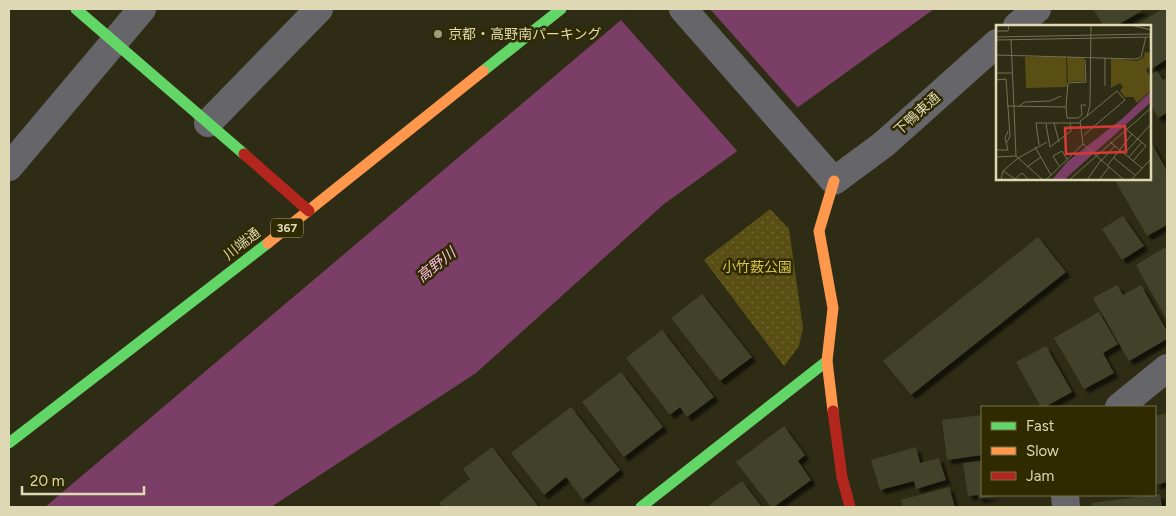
<svg xmlns="http://www.w3.org/2000/svg" width="1176" height="516" font-family="Figtree,'Noto Sans JP',sans-serif">
<style>
.grass{fill:url(#grass-dots)}
.water{fill:#7b3e66}
.pier{fill:#2f2c15}
.building{fill:#424329;filter:url(#shadow)}
.lines{fill:none;stroke-linecap:round;stroke-linejoin:round}
.street{stroke:#65656a;stroke-width:28}
.fast{stroke:#63d668;stroke-width:11}
.slow{stroke:#ff974d;stroke-width:11}
.jam{stroke:#b3261e;stroke-width:11}
.poi-dot{fill:#a19c7c;stroke:#302a00;stroke-width:2}
.labels{text-anchor:middle;dominant-baseline:central;stroke-width:5;stroke-linejoin:round;paint-order:stroke}
.shield{fill:#302a00;stroke:#aaa47e;stroke-width:1}
.shield-label{font-size:12px;font-weight:bold;fill:#ded9b4}
.poi-label{font-size:14px;fill:#ded9b4;stroke:#302a00;text-anchor:start}
.street-label{font-size:14px;fill:#ded9b4;stroke:#302a00}
.park-label{font-size:14px;fill:#d6c44c;stroke:#302a00}
.water-label{font-size:15px;font-style:italic;fill:#fabee4;stroke:#302a00}
.inset-road{fill:none;stroke:#757155;stroke-width:1}
.view{fill:#d73a36;fill-opacity:0.15;stroke:#d73a36;stroke-width:2.5}
.inset-edge{fill:none;stroke:#ded9b4;stroke-width:2.5}
</style>
<defs>
<pattern id="grass-dots" width="8" height="8" patternUnits="userSpaceOnUse" patternTransform="scale(1.25)"><rect width="8" height="8" fill="#594f14"/><path d="M2 2h.1M6 6h.1" fill="none" stroke="#706834" stroke-width="1.8" stroke-linecap="round"/></pattern>
<filter id="shadow"><feDropShadow dx="4.5" dy="4.5" stdDeviation="1" flood-color="#0009"/></filter>
</defs>
<rect width="100%" height="100%" fill="#2f2c15"/>
<!-- grass -->
<polygon class="grass" points="770,209 789,229 803,328 799,346 784,366 704,260"/>
<!-- water -->
<polygon class="water" points="634,9 934,9 664,204 476,373 271,507 45,507"/>
<!-- pier -->
<polygon class="pier" points="632,9 710,9 799,109 739,153 620,19"/>
<!-- building -->
<g class="building">
<polygon points="1093,9 1145,9 1116,26 1104,26"/>
<polygon points="1163,9 1167,9 1167,59 1150,70 1150,26 1134,26"/>
<polygon points="1157,71 1163,80 1167,77 1167,113 1158,118 1150,104 1150,75"/>
<polygon points="1150,140 1167,171 1167,225 1147,236 1114,179 1150,179"/>
<polygon points="1123,216 1144,246 1122,260 1102,229"/>
<polygon points="1038,237 1066,272 911,395 883,361"/>
<polygon points="1167,246 1167,320 1136,265"/>
<polygon points="1117,285 1123,295 1141,285 1167,331 1167,339 1129,361 1093,298"/>
<polygon points="702,294 752,357 720,381 671,318"/>
<polygon points="1099,312 1118,344 1103,353 1114,373 1084,389 1054,338"/>
<polygon points="662,330 714,397 687,417 680,407 670,415 626,358"/>
<polygon points="1046,346 1072,392 1045,407 1041,407 1016,362"/>
<polygon points="621,372 663,427 624,457 582,402"/>
<polygon points="571,407 620,470 583,500 566,477 544,495 511,453"/>
<polygon points="1167,413 1167,482 1156,485 1155,479 1155,416"/>
<polygon points="982,415 982,455 947,460 942,420"/>
<polygon points="784,426 805,455 798,461 811,480 774,507 771,507 736,462"/>
<polygon points="492,447 538,506 535,507 443,507 439,503 470,479 463,469"/>
<polygon points="916,447 920,463 939,458 946,480 916,489 914,481 880,490 871,460"/>
<polygon points="982,461 982,495 998,496 979,499 978,495 968,496 963,463"/>
<polygon points="742,481 762,507 707,507"/>
<polygon points="949,487 955,507 903,507 901,500"/>
<polygon points="1160,494 1162,507 1092,507 1092,503"/>
</g>
<g class="lines">
<!-- street -->
<g class="street">
<polyline points="683,9 834,181 884,144 997,43"/>
<polyline points="1017,26 1037,9"/>
<polyline points="208,123 319,9"/>
<polyline points="9,167 142,9"/>
<polyline points="1119,407 1167,368"/>
<polyline points="1065,495 1066,507"/>
</g>
<!-- fast -->
<g class="fast">
<polyline points="76,9 244,154"/>
<polyline points="483,71 561,9"/>
<polyline points="9,443 268,243"/>
<polyline points="641,507 827,361"/>
</g>
<!-- slow -->
<g class="slow">
<polyline points="268,243 483,71"/>
<polyline points="833,411 827,361 833,308 819,231 834,181"/>
</g>
<!-- jam -->
<g class="jam">
<polyline points="244,154 309,211"/>
<polyline points="833,411 842,477 850,507"/>
</g>
</g>
<!-- markers -->
<circle class="poi-dot" cx="438" cy="34" r="5"/>
<g class="labels">
<!-- shield labels -->
<rect class="shield" x="271" y="218.5" width="32" height="19" rx="4"/>
<g class="shield-label">
<text x="287" y="228">367</text>
</g>
<!-- poi labels -->
<g class="poi-label">
<text x="448" y="34">京都・高野南パーキング</text>
</g>
<!-- street labels -->
<g class="street-label">
<text transform="translate(917 114) rotate(-42)">下鴨東通</text>
<text transform="translate(242 244) rotate(-38)">川端通</text>
</g>
<!-- park labels -->
<g class="park-label">
<text x="757" y="267">小竹薮公園</text>
</g>
<!-- water labels -->
<g class="water-label">
<text transform="translate(436 265) rotate(-39)">高野川</text>
</g>
</g>
<!-- overview -->
<g transform="translate(996 25)">
<rect width="155" height="155" fill="#2f2c15"/>
<path d="M149 27 155 28 154 41 150 45 155 53V65L141 78 137 72H129L124 66 127 62 124 58 115 63V33L140 36 147 33Z" fill="#594f14"/>
<path d="M29 32H70L71 62 30 63ZM71 32H88L89 56 72 57Z" fill="#594f14"/>
<path d="M155 66V77L68 155H56L71 137 127 93Z" fill="#7b3e66"/>
<path class="inset-road" d="M58 0H94M95 0 94 80 91 91 84 96 87 119 128 155M135 0 155 5M0 6H12L13 0M0 12 155 9M15 14 20 131M0 15 155 12M0 30 140 34 145 32 150 12M0 48H16M0 55 10 54 14 111 11 117M109 61V33M11 81 70 82 72 58 90 57 89 35M23 81 29 77 54 76 65 71M70 82 71 93H82L86 90 85 80H90M58 98 63 117M50 99 54 122 75 106 74 98M130 104 150 121 137 136M88 110 129 75 121 66 91 91M114 117 146 143M43 120 40 98H84M39 122 55 150M0 125H12L9 113 12 106M128 129 155 99M0 132 20 131 47 155M133 132 146 117M22 133 51 117M118 133 139 150M105 136 119 121M63 141 57 131 66 126 71 134M111 141 136 109M31 142 45 132M7 146 22 133M5 155 7 146 19 154 26 148 33 155M50 155 87 119M73 155 155 83M91 155 105 135M103 155 113 142M135 155 155 134"/>
<path class="view" d="M129 101 130 127 70 129 69 103Z"/>
<rect width="155" height="155" class="inset-edge"/>
</g>
<!-- border -->
<rect width="1176" height="516" fill="none" stroke="#ded9b4" stroke-width="20"/>
<!-- legend -->
<rect x="981" y="406" width="175" height="90" fill="#302a00" stroke="#767048"/>
<rect x="991" y="422" width="25" height="8" fill="#63d668" stroke="#767048"/>
<text x="1026" y="431" font-size="15" fill="#ded9b4">Fast</text>
<rect x="991" y="447" width="25" height="8" fill="#ff974d" stroke="#767048"/>
<text x="1026" y="456" font-size="15" fill="#ded9b4">Slow</text>
<rect x="991" y="472" width="25" height="8" fill="#b3261e" stroke="#767048"/>
<text x="1026" y="481" font-size="15" fill="#ded9b4">Jam</text>
<!-- scale -->
<path d="M22 486v8h122v-8" fill="none" stroke="#ded9b4" stroke-width="2.5"/>
<text x="30" y="486" font-size="15" fill="#ded9b4" stroke="#302a00" stroke-width="4" paint-order="stroke">20 m</text>
</svg>
